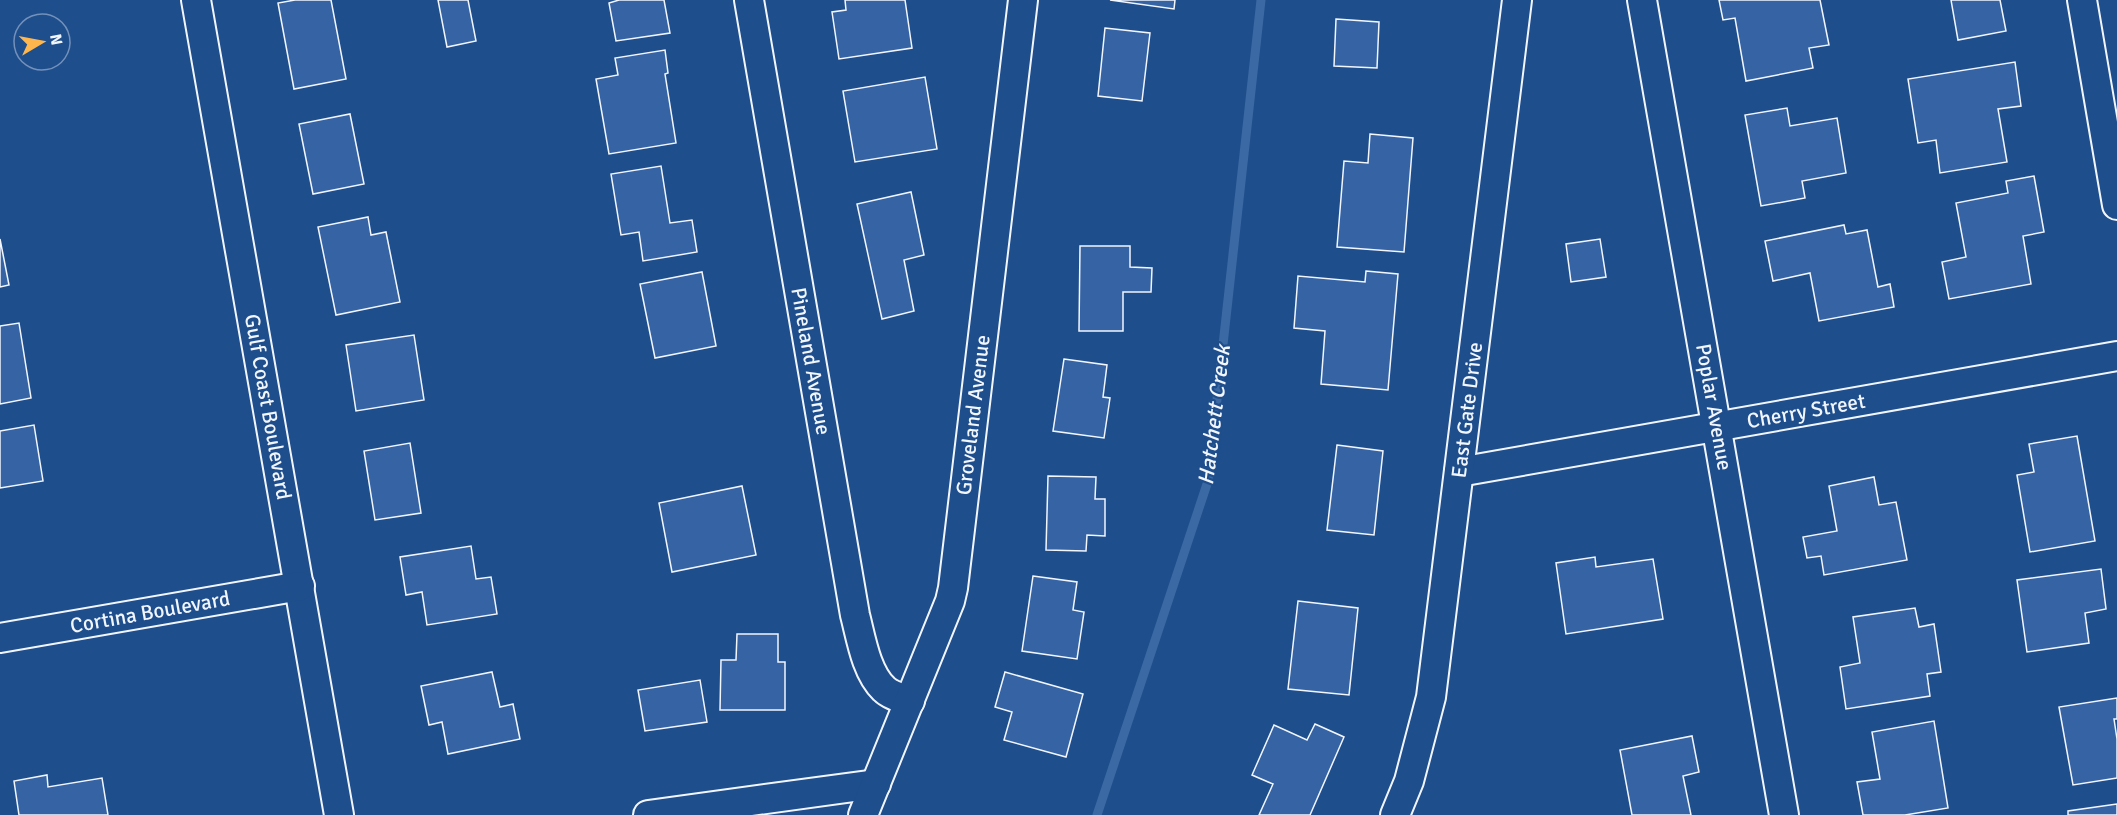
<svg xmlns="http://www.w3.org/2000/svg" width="2117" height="815" font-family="Signika,sans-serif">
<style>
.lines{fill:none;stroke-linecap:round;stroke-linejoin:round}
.stream{stroke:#3b69a3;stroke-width:9}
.building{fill:#3563a3;stroke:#f2f6ff;stroke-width:1.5}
.minor-casing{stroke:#f2f6ff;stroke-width:32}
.minor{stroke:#1f4e8c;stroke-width:28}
.labels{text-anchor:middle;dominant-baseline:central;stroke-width:4.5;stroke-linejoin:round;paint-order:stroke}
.street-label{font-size:21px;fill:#f2f6ff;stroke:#1f4e8c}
.water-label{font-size:22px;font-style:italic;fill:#f2f6ff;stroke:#1f4e8c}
</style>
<rect width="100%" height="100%" fill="#1f4e8c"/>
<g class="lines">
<!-- stream -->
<polyline class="stream" points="1097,815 1208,481 1261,0"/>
</g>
<!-- building -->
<g class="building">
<polygon points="295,0 331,0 346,79 294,89 278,3"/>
<polygon points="438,0 468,0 476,41 447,47"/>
<polygon points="619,0 664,0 670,33 616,41 609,3"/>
<polygon points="845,0 905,0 912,48 839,59 832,12 846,10"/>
<polygon points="1110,0 1175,0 1174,9"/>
<polygon points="1719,0 1820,0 1829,45 1809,48 1813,68 1746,81 1735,18 1723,20"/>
<polygon points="1951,0 2000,0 2006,31 1958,40"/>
<polygon points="1336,19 1379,22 1377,68 1334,66"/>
<polygon points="1105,28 1150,33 1142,101 1098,96"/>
<polygon points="665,50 668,73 665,74 676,143 609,154 596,79 618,75 615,58"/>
<polygon points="2015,62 2021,106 1998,109 2007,162 1940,173 1936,140 1918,143 1908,79"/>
<polygon points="925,77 937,149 855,162 843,91"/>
<polygon points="1787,108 1790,126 1837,118 1846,173 1802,181 1805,198 1761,206 1745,115"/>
<polygon points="350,114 364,184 313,194 299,124"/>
<polygon points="1370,134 1413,138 1404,252 1337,247 1344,161 1368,163"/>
<polygon points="661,166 670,223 692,220 697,252 643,261 639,232 621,235 611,174"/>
<polygon points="2034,176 2044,232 2023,236 2031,284 1949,299 1942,262 1966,257 1956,203 2008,193 2006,181"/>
<polygon points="911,192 924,255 904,260 914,311 882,319 857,204"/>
<polygon points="368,217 371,235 386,232 400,302 336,315 318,227"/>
<polygon points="1844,225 1846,234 1867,230 1878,287 1890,284 1894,307 1819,321 1810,273 1773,281 1765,241"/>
<polygon points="0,239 9,285 0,287"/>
<polygon points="1600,239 1606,277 1571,282 1566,244"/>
<polygon points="1080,246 1130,246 1130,267 1152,268 1151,292 1123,292 1123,331 1079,331"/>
<polygon points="1366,271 1398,274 1388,390 1321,384 1325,331 1294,328 1298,276 1365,282"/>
<polygon points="702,272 716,346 655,358 640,284"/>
<polygon points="19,323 31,398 0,404 0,326"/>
<polygon points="414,335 424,400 356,411 346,345"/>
<polygon points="1064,359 1107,365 1103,397 1110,398 1104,438 1053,431"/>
<polygon points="34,425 43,481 0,488 0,431"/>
<polygon points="2077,436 2095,541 2030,552 2017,475 2034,472 2029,444"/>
<polygon points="410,443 421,513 375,520 364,451"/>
<polygon points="1337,445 1383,451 1374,535 1327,530"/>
<polygon points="1048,476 1096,477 1095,499 1105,499 1105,536 1087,535 1086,551 1046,550"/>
<polygon points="1874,477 1879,505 1896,502 1907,560 1824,575 1821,556 1807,558 1803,537 1837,531 1829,486"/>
<polygon points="742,486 756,555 672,572 659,503"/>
<polygon points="471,546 476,579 491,577 497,614 427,625 422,592 406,595 400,557"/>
<polygon points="1595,557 1596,567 1653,559 1663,619 1566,634 1556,563"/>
<polygon points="2101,569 2106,609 2085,613 2089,643 2027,652 2017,580"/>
<polygon points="1033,576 1077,582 1073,610 1084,612 1077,659 1022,651"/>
<polygon points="1298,601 1358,608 1349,695 1288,689"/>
<polygon points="1915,608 1919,627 1934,624 1941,672 1927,674 1930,696 1846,709 1840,667 1860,663 1853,617"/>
<polygon points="737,634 778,634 778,662 785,662 785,710 720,710 721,660 736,660"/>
<polygon points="492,672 500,707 513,704 520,739 448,754 442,722 429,725 421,686"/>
<polygon points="1005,672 1083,694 1066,757 1004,740 1012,712 995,707"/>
<polygon points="700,680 707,722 645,731 638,690"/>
<polygon points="2117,698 2117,719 2114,719 2117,739 2117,778 2073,785 2059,707"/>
<polygon points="1934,721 1948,808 1905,815 1863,815 1857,782 1880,779 1872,732"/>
<polygon points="1315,724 1344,737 1310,815 1259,815 1273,784 1252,775 1274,725 1307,740"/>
<polygon points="1692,736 1699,772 1683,776 1691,815 1632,815 1620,750"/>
<polygon points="47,775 48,787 102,778 108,815 19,815 14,781"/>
<polygon points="2117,804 2117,815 2068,815 2068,811"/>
</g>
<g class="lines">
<!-- minor casing -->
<g class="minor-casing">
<g id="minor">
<polyline points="196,0 339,815"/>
<path d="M749 0 855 615C861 638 866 672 884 689 891 696 902 698 910 701"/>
<polyline points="1642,0 1784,815"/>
<polyline points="2082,0 2117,205"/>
<polyline points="1459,472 2117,356"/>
<polyline points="0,638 300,586"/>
<polyline points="648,815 876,784"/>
<polyline points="863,815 950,601 953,588 1023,0"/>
<polyline points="1395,815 1409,781 1431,697 1517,0"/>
</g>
</g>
<!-- minor -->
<use href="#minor" class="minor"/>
</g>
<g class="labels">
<!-- street labels -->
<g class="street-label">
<text transform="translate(811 361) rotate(80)">Pineland Avenue</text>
<text transform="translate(268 407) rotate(80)">Gulf Coast Boulevard</text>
<text transform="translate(1714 407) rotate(80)">Poplar Avenue</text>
<text transform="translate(1467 410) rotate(-83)">East Gate Drive</text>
<text transform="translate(1806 411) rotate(-10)">Cherry Street</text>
<text transform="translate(973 415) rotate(-83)">Groveland Avenue</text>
<text transform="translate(150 612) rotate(-10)">Cortina Boulevard</text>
</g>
<!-- water labels -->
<g class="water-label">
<text transform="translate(1214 415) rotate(-83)">Hatchett Creek</text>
</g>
</g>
<!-- north arrow -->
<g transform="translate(42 42) rotate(80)"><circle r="28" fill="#1f4e8c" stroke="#7391ba" stroke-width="1.5"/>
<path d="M0-4.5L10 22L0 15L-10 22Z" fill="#ffb74d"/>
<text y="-9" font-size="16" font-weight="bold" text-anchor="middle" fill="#f2f6ff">N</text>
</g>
</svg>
